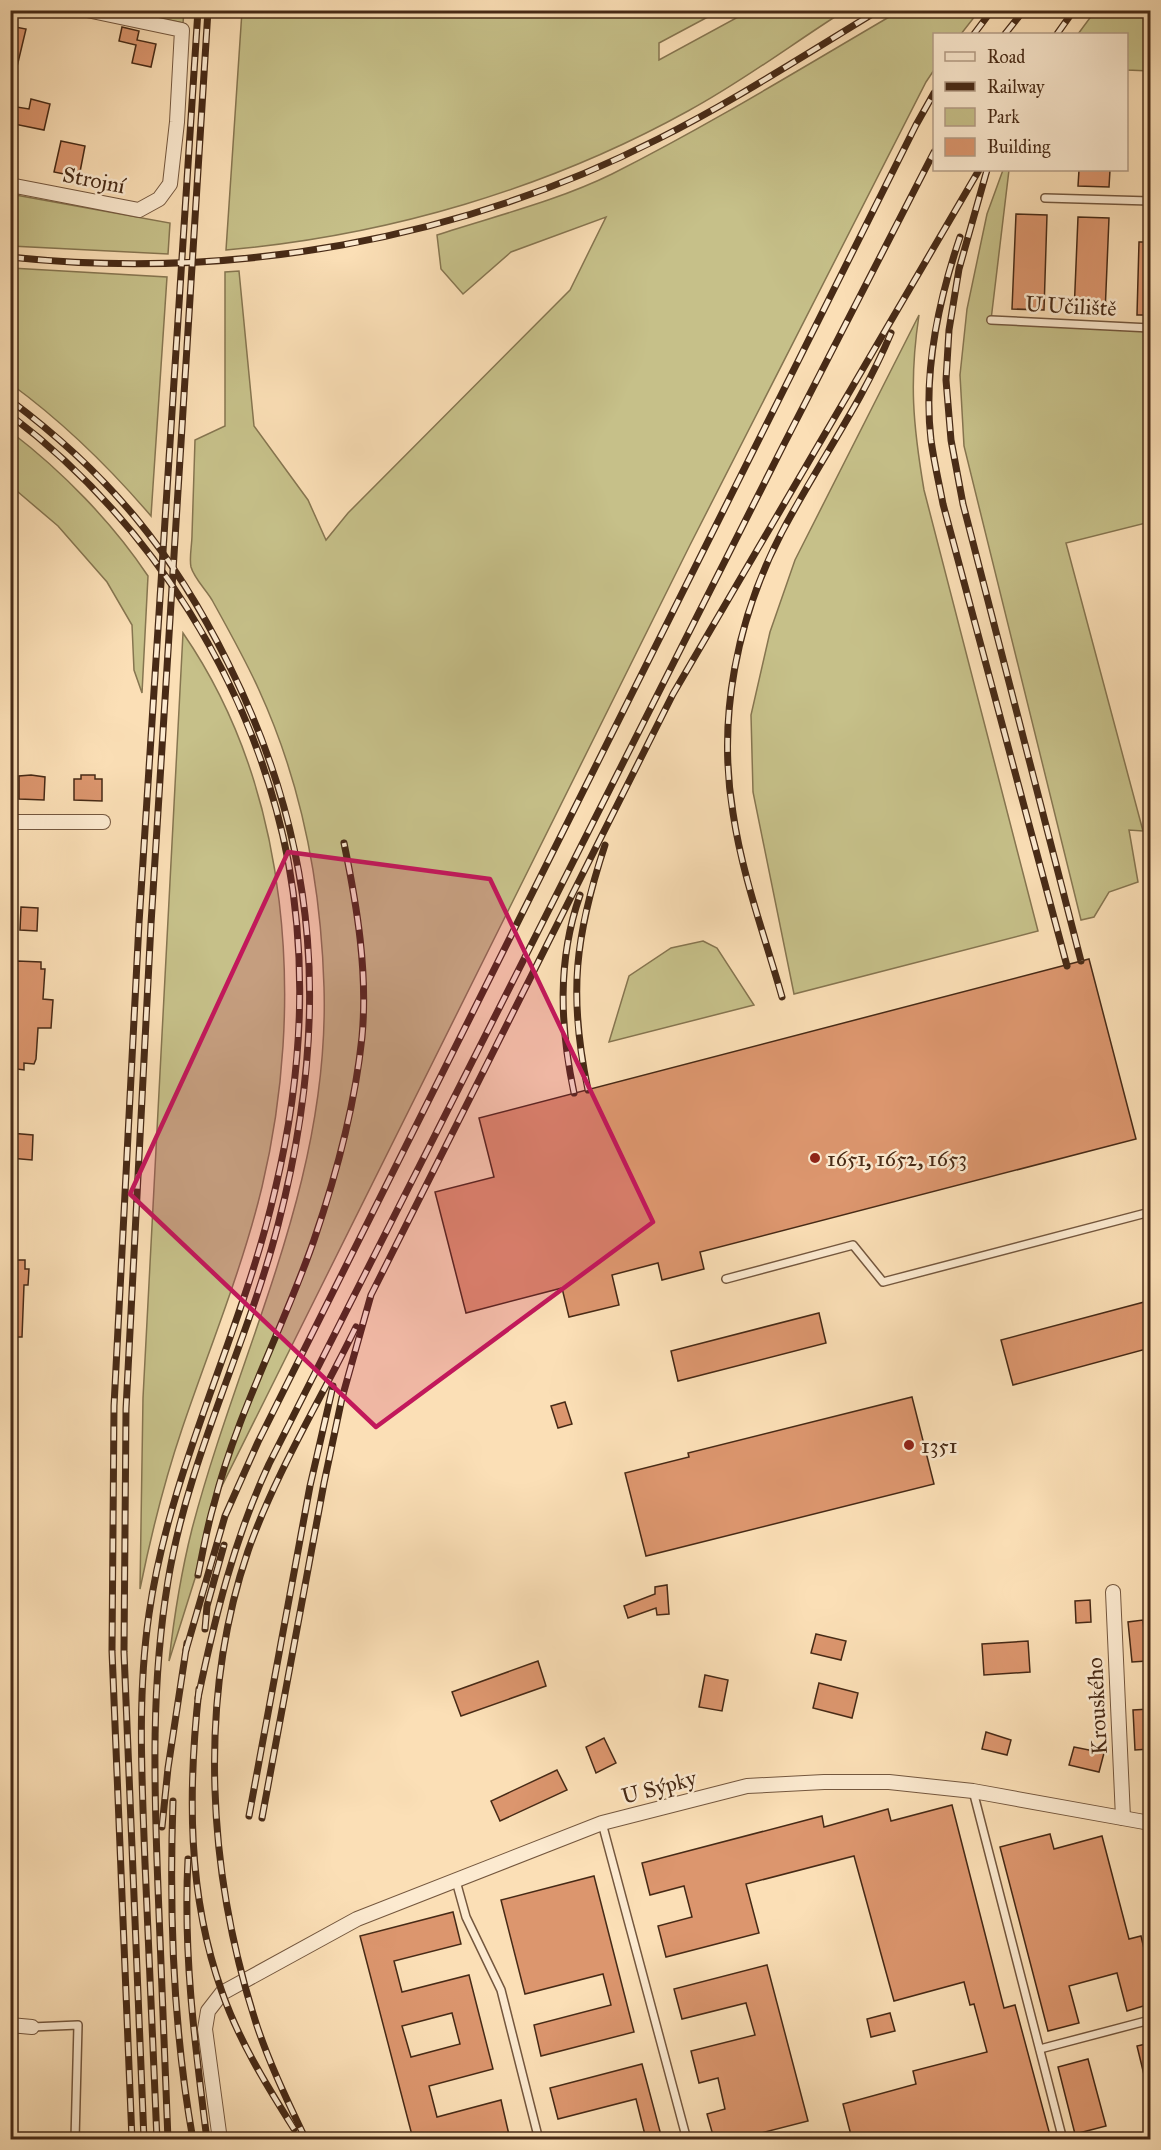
<svg xmlns="http://www.w3.org/2000/svg" width="1161" height="2150" font-family="'IM FELL Great Primer',serif">
<style>
.green{fill:#c6c089;stroke:#867550;stroke-width:1.5}
.building{fill:#dc966e;stroke:#472a16;stroke-width:1.5;fill-rule:evenodd}
.lines{fill:none;stroke-linecap:round;stroke-linejoin:round}
.lane-casing{stroke:#74573e;stroke-width:10}
.street-casing{stroke:#74573e;stroke-width:16}
.lane{stroke:#fcead0;stroke-width:7}
.street{stroke:#fcead0;stroke-width:14}
.rail-casing{stroke:#472a16;stroke-width:7}
.rail{stroke:#fcead0;stroke-width:4.5;stroke-dasharray:14;stroke-linecap:butt}
.marked{fill:#c2185b;fill-opacity:0.2;stroke:#c2185b;stroke-width:4.5;stroke-linejoin:round}
.poi-dot{fill:#8f2418;stroke:#fcead0;stroke-width:2}
.labels{text-anchor:middle;dominant-baseline:central;stroke-width:5;stroke-linejoin:round;paint-order:stroke}
.street-label{font-size:22px;fill:#472a16;stroke:#fcead0}
.poi-label{font-size:22px;fill:#472a16;stroke:#fcead0;text-anchor:start}
</style>
<rect width="100%" height="100%" fill="#fbdfb6"/>
<filter id="stains"><feTurbulence type="fractalNoise" baseFrequency=".00333" numOctaves="4"/><feColorMatrix values="0 0 0 0 .2 0 0 0 0 .09 0 0 0 0 .02 0 0 0 .5 -.17"/></filter>
<radialGradient id="worn" r=".72"><stop offset=".6" stop-color="#630" stop-opacity="0"/><stop offset="1" stop-color="#630" stop-opacity=".3"/></radialGradient>
<!-- green -->
<g class="green">
<path d="M901 10 979 11 961 34H934V70L926 82 690 545 214 1502 203 1553 169 1661C174 1617 181 1573 192 1529 240 1346 330 1183 324 987 321 884 302 784 259 690 245 659 228 629 212 600 206 590 194 578 191 567 189 558 192 545 192 535 193 503 194 472 195 440L225 426V272L239 271 254 426 308 500 326 540 348 513 570 290 606 217 511 252 463 294 441 269 437 235C495 216 557 201 612 174 711 124 805 66 901 10Z"/>
<polygon points="126,11 184,11 183,23"/>
<path d="M242 11H719L659 43V60L749 11H844C792 44 742 82 688 111 547 189 386 236 226 250Z"/>
<polygon points="1095,11 1150,11 1150,71 1127,70 1126,34 1078,34"/>
<polygon points="1003,170 1009,170 991,320 1150,328 1150,522 1066,543 1143,831 1129,830 1138,882 1109,892 1094,917 1081,920 964,446 960,375 967,309 987,214"/>
<polygon points="10,194 170,223 168,254 11,246"/>
<path d="M11 268 167 277 151 516C109 467 63 422 11 384Z"/>
<path d="M919 315C909 381 913 425 924 490L1038 931 794 994 753 792 751 715 770 632 795 560Z"/>
<path d="M11 432C62 471 112 522 148 576L142 693 134 670 132 625 107 582 58 526 11 486Z"/>
<path d="M183 633C291 790 305 1006 262 1187 242 1270 209 1349 182 1429 164 1482 151 1535 140 1589L143 1398Z"/>
<polygon points="703,941 717,948 754,1005 609,1042 629,976 671,948"/>
</g>
<!-- building -->
<g class="building">
<polygon points="10,26 26,29 16,71 10,70"/>
<polygon points="122,27 139,31 137,40 156,44 151,67 132,63 136,45 119,41"/>
<polygon points="31,99 50,104 44,130 14,124 17,107 29,109"/>
<polygon points="61,141 85,146 79,177 54,172"/>
<polygon points="1079,170 1110,170 1109,187 1078,186"/>
<polygon points="1016,214 1047,215 1044,310 1012,309"/>
<polygon points="1078,217 1109,218 1105,314 1074,313"/>
<polygon points="1139,242 1150,242 1150,315 1137,315"/>
<polygon points="31,775 45,777 44,800 19,799 19,776"/>
<polygon points="81,775 95,775 95,779 102,779 102,801 74,800 74,779 81,779"/>
<polygon points="21,907 38,908 37,931 20,930"/>
<polygon points="1089,959 1136,1139 700,1252 704,1269 662,1280 658,1263 612,1275 619,1305 569,1317 562,1288 466,1313 435,1192 494,1177 479,1118"/>
<polygon points="17,961 41,962 41,969 45,969 43,999 53,1000 51,1028 38,1028 36,1059 34,1064 24,1063 24,1070 10,1068"/>
<polygon points="10,1133 33,1135 32,1160 10,1158"/>
<polygon points="12,1260 25,1260 25,1269 29,1269 28,1285 24,1285 22,1337 10,1337"/>
<polygon points="1148,1301 1150,1312 1150,1348 1013,1385 1001,1340"/>
<polygon points="819,1313 826,1343 678,1381 671,1351"/>
<polygon points="912,1397 934,1484 646,1556 625,1473 689,1457 688,1453"/>
<polygon points="565,1402 572,1424 558,1428 551,1406"/>
<polygon points="667,1585 669,1614 657,1615 656,1608 628,1618 624,1606 655,1594 655,1587"/>
<polygon points="1090,1600 1091,1622 1076,1623 1075,1601"/>
<polygon points="1143,1620 1147,1661 1132,1662 1128,1622"/>
<polygon points="816,1634 846,1641 841,1660 811,1653"/>
<polygon points="1028,1641 1030,1672 984,1675 982,1644"/>
<polygon points="538,1661 546,1686 461,1716 452,1692"/>
<polygon points="705,1675 728,1680 722,1711 699,1707"/>
<polygon points="819,1683 858,1693 852,1718 813,1708"/>
<polygon points="1150,1709 1150,1749 1135,1750 1133,1710"/>
<polygon points="986,1732 1011,1740 1007,1755 982,1749"/>
<polygon points="604,1738 616,1763 596,1773 586,1747"/>
<polygon points="1074,1747 1104,1753 1099,1772 1069,1765"/>
<polygon points="557,1770 567,1790 500,1821 491,1801"/>
<polygon points="952,1805 1004,2008 1015,2005 1051,2139 852,2139 843,2104 916,2084 913,2071 987,2052 974,2004 970,2005 964,1982 894,2001 854,1856 746,1884 759,1933 666,1957 658,1926 692,1917 684,1886 650,1895 642,1863 822,1816 824,1827 888,1809 891,1821"/>
<polygon points="1050,1834 1054,1849 1102,1836 1129,1939 1141,1936 1150,1974 1150,2004 1127,2011 1117,1973 1069,1986 1079,2023 1048,2031 1000,1847"/>
<polygon points="594,1876 634,2032 541,2056 534,2025 611,2005 603,1974 525,1994 501,1900"/>
<path d="M453 1912 461 1944 394 1961 402 1992 469 1975 493 2069 429 2086 437 2117 501 2100 510 2139H413L360 1936ZM452 2013 460 2044 411 2057 402 2026Z"/>
<polygon points="767,1965 808,2121 737,2139 714,2139 707,2114 725,2109 718,2078 699,2083 691,2051 755,2035 746,2003 682,2019 674,1989"/>
<polygon points="890,2013 895,2031 871,2037 867,2019"/>
<polygon points="1150,2043 1150,2082 1146,2083 1137,2046"/>
<polygon points="1088,2059 1106,2126 1075,2134 1058,2067"/>
<polygon points="642,2064 662,2139 646,2139 636,2099 558,2119 550,2088"/>
</g>
<g class="lines">
<!-- lane casing -->
<g class="lane-casing">
<g id="lane">
<polyline points="1045,198 1150,201"/>
<polyline points="991,320 1150,328"/>
<polyline points="726,1279 853,1245 883,1282 1150,1212"/>
<polyline points="973,1791 1063,2140"/>
<polyline points="602,1823 687,2140"/>
<polyline points="456,1881 466,1917 501,1990 539,2140"/>
<polyline points="32,2027 78,2025 75,2140"/>
<polyline points="1040,2049 1150,2020"/>
</g>
</g>
<!-- street casing -->
<g class="street-casing">
<g id="street">
<polyline points="10,185 139,210 159,199 170,184 177,122 182,30 87,10"/>
<polyline points="10,822 103,822"/>
<polyline points="1113,1592 1123,1818"/>
<polyline points="10,2025 32,2027"/>
<polyline points="220,2140 205,2029 208,2011 222,1993 357,1919 602,1823 747,1786 824,1782 889,1782 973,1791 1150,1823"/>
</g>
</g>
<!-- lane -->
<use href="#lane" class="lane"/>
<!-- street -->
<use href="#street" class="street"/>
<!-- rail casing -->
<g class="rail-casing">
<g id="rail">
<polyline points="974,34 992,10"/>
<polyline points="1005,34 1024,10"/>
<polyline points="1057,34 1074,10"/>
<polyline points="987,170 959,269 949,330 946,380 951,440 963,504 1081,961"/>
<path d="M960 237C938 302 923 372 931 440 934 462 939 483 943 504L1067 966"/>
<path d="M10 257C232 281 460 240 658 139 734 101 806 54 879 10"/>
<path d="M10 400C110 475 173 552 228 663 321 849 330 1025 278 1225 247 1345 188 1458 168 1581 151 1683 154 1784 158 1888 161 1972 165 2056 168 2140"/>
<path d="M10 415C152 522 254 685 288 860 308 969 301 1082 275 1190 242 1334 170 1467 149 1614 137 1696 142 1780 145 1863 149 1955 153 2047 157 2140"/>
<path d="M782 997C765 937 742 875 733 813 717 717 737 618 782 532 817 465 862 403 891 333"/>
<path d="M588 1090C568 995 575 936 605 845"/>
<path d="M574 1093C560 1026 557 961 580 895"/>
<path d="M198 1575C203 1551 207 1527 214 1504 237 1413 283 1329 314 1240 336 1176 355 1105 362 1037 368 972 357 906 344 843"/>
<polyline points="205,1629 207,1606 224,1545"/>
<polyline points="186,1650 225,1516 258,1442 916,125 934,93"/>
<path d="M199 1689C188 1790 187 1895 222 1992 239 2041 267 2086 294 2129"/>
<path d="M198 1698C215 1617 234 1539 269 1464L782 448 934 152"/>
<path d="M173 1801C169 1914 173 2028 193 2140"/>
<polyline points="249,1816 310,1486 333,1386"/>
<polyline points="262,1818 324,1483 342,1398 371,1295 673,694 979,170"/>
<polyline points="162,1827 168,1768 187,1643"/>
<path d="M188 1859C183 1954 195 2045 207 2140"/>
<polyline points="132,2140 112,1651 114,1406 139,923 198,10"/>
<polyline points="144,2140 124,1652 126,1409 151,924 208,10"/>
<path d="M306 2140C288 2102 269 2063 256 2023 208 1874 197 1701 248 1551 275 1474 320 1401 356 1327"/>
</g>
</g>
<!-- rail -->
<use href="#rail" class="rail"/>
</g>
<!-- marked area -->
<path class="marked" d="M288 852 490 879 653 1222 376 1427 130 1194Z"/>
<!-- markers -->
<g class="poi-dot">
<circle cx="815" cy="1158" r="6"/>
<circle cx="909" cy="1445" r="6"/>
</g>
<g class="labels">
<!-- street labels -->
<g class="street-label">
<text transform="translate(94 180) rotate(11)">Strojní</text>
<text transform="translate(1071 306) rotate(3)">U Učiliště</text>
<text transform="translate(1097 1706) rotate(-93)">Krouského</text>
<text transform="translate(659 1787) rotate(-15)">U Sýpky</text>
</g>
<!-- poi labels -->
<g class="poi-label">
<text x="827" y="1158">1651, 1652, 1653</text>
<text x="921" y="1445">1351</text>
</g>
</g>
<!-- margin -->
<rect width="1161" height="2150" fill="none" stroke="#fbdfb6" stroke-width="36"/>
<rect x="12" y="12" width="1137" height="2126" fill="none" stroke="#472a16" stroke-width="3"/>
<rect x="18" y="18" width="1125" height="2114" fill="none" stroke="#472a16" stroke-width="1.5"/>
<!-- legend -->
<rect x="933" y="33" width="195" height="138" fill="#fcead0" stroke="#b49d86" stroke-width="1.5"/>
<rect x="945" y="52" width="30" height="9" fill="#fcead0" stroke="#b49d86" stroke-width="1.5"/>
<text x="987" y="63" font-size="18" fill="#472a16">Road</text>
<rect x="945" y="82" width="30" height="9" fill="#472a16" stroke="#b49d86" stroke-width="1.5"/>
<text x="987" y="93" font-size="18" fill="#472a16">Railway</text>
<rect x="945" y="108" width="30" height="18" fill="#c6c089" stroke="#b49d86" stroke-width="1.5"/>
<text x="987" y="123" font-size="18" fill="#472a16">Park</text>
<rect x="945" y="138" width="30" height="18" fill="#dc966e" stroke="#b49d86" stroke-width="1.5"/>
<text x="987" y="153" font-size="18" fill="#472a16">Building</text>
<rect width="100%" height="100%" filter="url(#stains)"/>
<rect width="100%" height="100%" fill="url(#worn)"/>
</svg>
